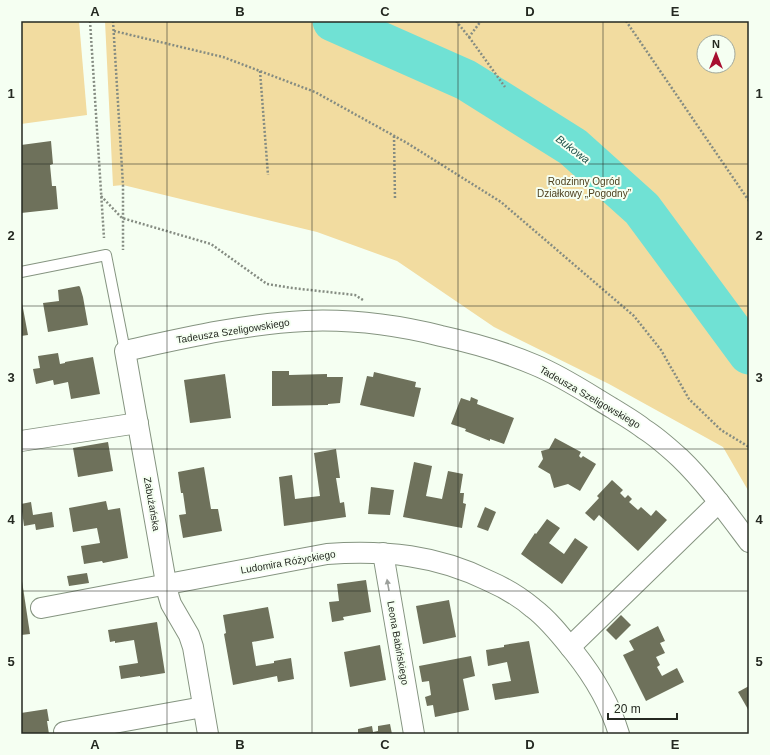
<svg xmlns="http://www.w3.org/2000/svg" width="770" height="755" font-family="Helvetica,sans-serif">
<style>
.green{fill:#f2dca0;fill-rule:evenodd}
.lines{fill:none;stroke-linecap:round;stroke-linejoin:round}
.river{stroke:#70e1d4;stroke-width:41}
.building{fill:#6e715b}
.service-casing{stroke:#859480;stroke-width:12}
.minor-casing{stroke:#859480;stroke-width:22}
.path{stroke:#858c82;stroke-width:2.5;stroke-dasharray:2 2;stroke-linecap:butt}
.service{stroke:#fff;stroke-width:10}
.minor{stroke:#fff;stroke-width:20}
.oneway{fill:#9c9f9b}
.grid{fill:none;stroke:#242921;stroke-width:1;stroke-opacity:0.55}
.labels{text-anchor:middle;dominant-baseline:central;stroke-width:4;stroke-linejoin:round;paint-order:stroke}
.park-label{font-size:10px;fill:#4e411f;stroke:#f5fff2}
.street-label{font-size:10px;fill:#242921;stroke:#f5fff2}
.water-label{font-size:11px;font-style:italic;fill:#22534d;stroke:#f5fff2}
.neatline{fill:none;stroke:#242921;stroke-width:1.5}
.grid-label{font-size:13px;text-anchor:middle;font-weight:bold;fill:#242921}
</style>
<rect width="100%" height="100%" fill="#f5fff2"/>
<!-- green -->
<g class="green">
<polygon points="21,21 79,21 87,115 21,124"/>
<path d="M105 21H749V492L723 447 609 384 494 327 397 261 317 232 123 185 113 186ZM704 42H728V66H704Z"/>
</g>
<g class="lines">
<!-- river -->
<polyline class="river" points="333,21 466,80 573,147 642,209 749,354"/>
</g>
<!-- building -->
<g class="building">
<polygon points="51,141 53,164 50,165 52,186 56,186 58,209 21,213 21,145"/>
<polygon points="79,286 80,287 83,297 88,325 48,332 43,303 59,301 58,290"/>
<polygon points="21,303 22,303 28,335 21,336"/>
<polygon points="58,353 60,364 65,363 65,362 93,357 100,394 71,399 68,382 54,385 53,380 36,384 33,369 40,368 38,356"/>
<polygon points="272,371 289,371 289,375 327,374 327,377 343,377 340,403 328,404 328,405 272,406"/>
<polygon points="374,372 416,382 415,387 421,388 414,417 360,405 367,376 373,377"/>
<polygon points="225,374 231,418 190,423 184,380"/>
<polygon points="471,397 478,400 477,404 514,418 504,444 490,439 490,441 465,431 466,429 451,424 461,398 470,401"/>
<polygon points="555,438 581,452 579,456 581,458 583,456 596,464 580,491 568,484 554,488 550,474 538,467 543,459 541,451 549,449"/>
<polygon points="108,442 113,471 78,477 73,448"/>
<polygon points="336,449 340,478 336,478 340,503 344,502 346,517 284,526 279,477 292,475 295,499 320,496 314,453"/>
<polygon points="414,462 432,466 426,496 442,499 448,471 463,474 460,493 464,493 463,503 466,504 462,528 403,517"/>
<polygon points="204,467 211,509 218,509 222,531 183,538 179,515 186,514 183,493 181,493 178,472"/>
<polygon points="612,480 623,490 620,493 625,498 628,495 632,499 629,502 638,510 641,507 651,516 656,510 667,520 638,551 599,515 594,521 585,513 599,498 597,496"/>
<polygon points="371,487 394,490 390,515 368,514"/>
<polygon points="106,501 108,510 120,508 128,558 103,563 102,561 84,564 81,546 100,543 97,528 73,532 69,508"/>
<polygon points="31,502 33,515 52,512 54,527 36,530 35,524 24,526 21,504"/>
<polygon points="485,507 496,512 488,531 477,527"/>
<polygon points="547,519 560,528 549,543 564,554 575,538 588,547 562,584 521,554 535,533 536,534"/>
<polygon points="87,573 89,583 69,586 67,576"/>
<polygon points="366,580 371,612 343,617 344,620 332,622 329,602 339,601 337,584"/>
<polygon points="21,581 22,581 30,634 21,635"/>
<polygon points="449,600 456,637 423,644 416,606"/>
<polygon points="268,607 274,638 252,642 256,666 274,663 274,661 291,658 294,679 278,682 277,676 233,685 224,634 226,633 223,615"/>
<polygon points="621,615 631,625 616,640 606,630"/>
<polygon points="157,622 165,673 140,677 140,676 121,679 119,666 138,663 134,640 115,643 115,641 110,642 108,630"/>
<polygon points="658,626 665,641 660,643 665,653 656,657 660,665 657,667 662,676 677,668 684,682 646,701 623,655 634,650 629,641"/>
<polygon points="529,641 539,693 495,700 492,684 511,681 507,662 488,666 486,650 504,647 504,645"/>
<polygon points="380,645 386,680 350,687 344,652"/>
<polygon points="471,656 475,676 463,679 469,710 435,717 433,705 427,706 425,697 431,695 429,681 422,682 419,666"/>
<polygon points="749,686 749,711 738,692"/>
<polygon points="47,709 49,721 47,721 49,734 21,734 21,713"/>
<polygon points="390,724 392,734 358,734 358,729 372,726 373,732 378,731 378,726"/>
</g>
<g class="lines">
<!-- service casing -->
<g class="service-casing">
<polyline id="service" points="21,272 106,255 125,351"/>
</g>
<!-- minor casing -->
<g class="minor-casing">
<g id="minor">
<polyline points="21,441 138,423"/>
<polyline points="383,553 414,734"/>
<path d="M41 608 327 554C385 550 437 555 489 581 505 588 520 597 533 608 549 620 562 637 574 652 594 677 610 704 619 734"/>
<polyline points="570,647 719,502"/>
<polyline points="64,732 203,707"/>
<path d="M208 734 193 647 189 635 171 604 168 594 125 351C184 338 244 324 305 321 351 319 397 325 441 336 473 343 505 352 535 365 562 376 587 393 612 408 623 415 634 421 644 429 657 437 669 448 680 458 705 482 728 514 749 542"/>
</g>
</g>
<!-- path -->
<g class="path">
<polyline points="90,21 104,238"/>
<polyline points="113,21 123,185 123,250"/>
<polyline points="456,21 469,37 481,21"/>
<polyline points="626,21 749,201"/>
<polyline points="114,31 223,57 315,92 407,143 501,202 634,316 661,350 689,399 721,430 749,447"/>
<polyline points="469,37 505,87"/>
<polyline points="260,71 268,175"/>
<polyline points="394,136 395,200"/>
<polyline points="101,196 122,218 211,244 267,284 292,288 355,295 363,300"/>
</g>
<!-- service -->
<use href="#service" class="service"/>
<!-- minor -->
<use href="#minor" class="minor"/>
</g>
<!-- one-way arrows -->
<defs><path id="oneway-solid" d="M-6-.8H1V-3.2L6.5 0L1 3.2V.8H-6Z"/></defs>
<use class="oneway" href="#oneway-solid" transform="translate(388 585) rotate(-100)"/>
<!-- grid -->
<path class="grid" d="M167 21V734M312 21V734M458 21V734M603 21V734M21 164H749M21 306H749M21 449H749M21 591H749"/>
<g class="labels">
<!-- park labels -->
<g class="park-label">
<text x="584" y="181">Rodzinny Ogród<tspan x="584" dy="12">Działkowy „Pogodny”</tspan></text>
</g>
<!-- street labels -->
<g class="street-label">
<text transform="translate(233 331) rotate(-9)">Tadeusza Szeligowskiego</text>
<text transform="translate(590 397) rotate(30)">Tadeusza Szeligowskiego</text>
<text transform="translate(152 504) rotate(80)">Zabużańska</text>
<text transform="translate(288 562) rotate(-10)">Ludomira Różyckiego</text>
<text transform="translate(398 643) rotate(80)">Leona Babińskiego</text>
</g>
<!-- water labels -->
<g class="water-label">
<text transform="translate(573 149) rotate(37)">Bukowa</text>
</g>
</g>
<!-- border -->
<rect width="770" height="755" fill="none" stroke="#f5fff2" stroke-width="44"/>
<!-- north arrow -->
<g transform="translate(716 54)"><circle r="19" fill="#f5fff2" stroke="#a1a99e"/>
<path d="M0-3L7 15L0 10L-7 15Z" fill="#a70f30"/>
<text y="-6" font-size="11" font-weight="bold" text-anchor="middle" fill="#242921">N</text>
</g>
<!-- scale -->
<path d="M608 713v6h69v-6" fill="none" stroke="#242921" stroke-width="2"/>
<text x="614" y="713" font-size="12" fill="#242921" stroke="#f5fff2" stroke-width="3" paint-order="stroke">20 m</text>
<rect x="22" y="22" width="726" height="711" class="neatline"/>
<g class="grid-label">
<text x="95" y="16">A</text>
<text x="240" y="16">B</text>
<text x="385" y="16">C</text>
<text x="530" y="16">D</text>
<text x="675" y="16">E</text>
<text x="11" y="98">1</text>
<text x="759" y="98">1</text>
<text x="11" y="240">2</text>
<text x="759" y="240">2</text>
<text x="11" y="382">3</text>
<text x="759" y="382">3</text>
<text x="11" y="524">4</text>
<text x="759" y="524">4</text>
<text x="11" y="666">5</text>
<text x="759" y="666">5</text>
<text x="95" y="749">A</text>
<text x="240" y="749">B</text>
<text x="385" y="749">C</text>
<text x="530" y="749">D</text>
<text x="675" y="749">E</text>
</g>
</svg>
